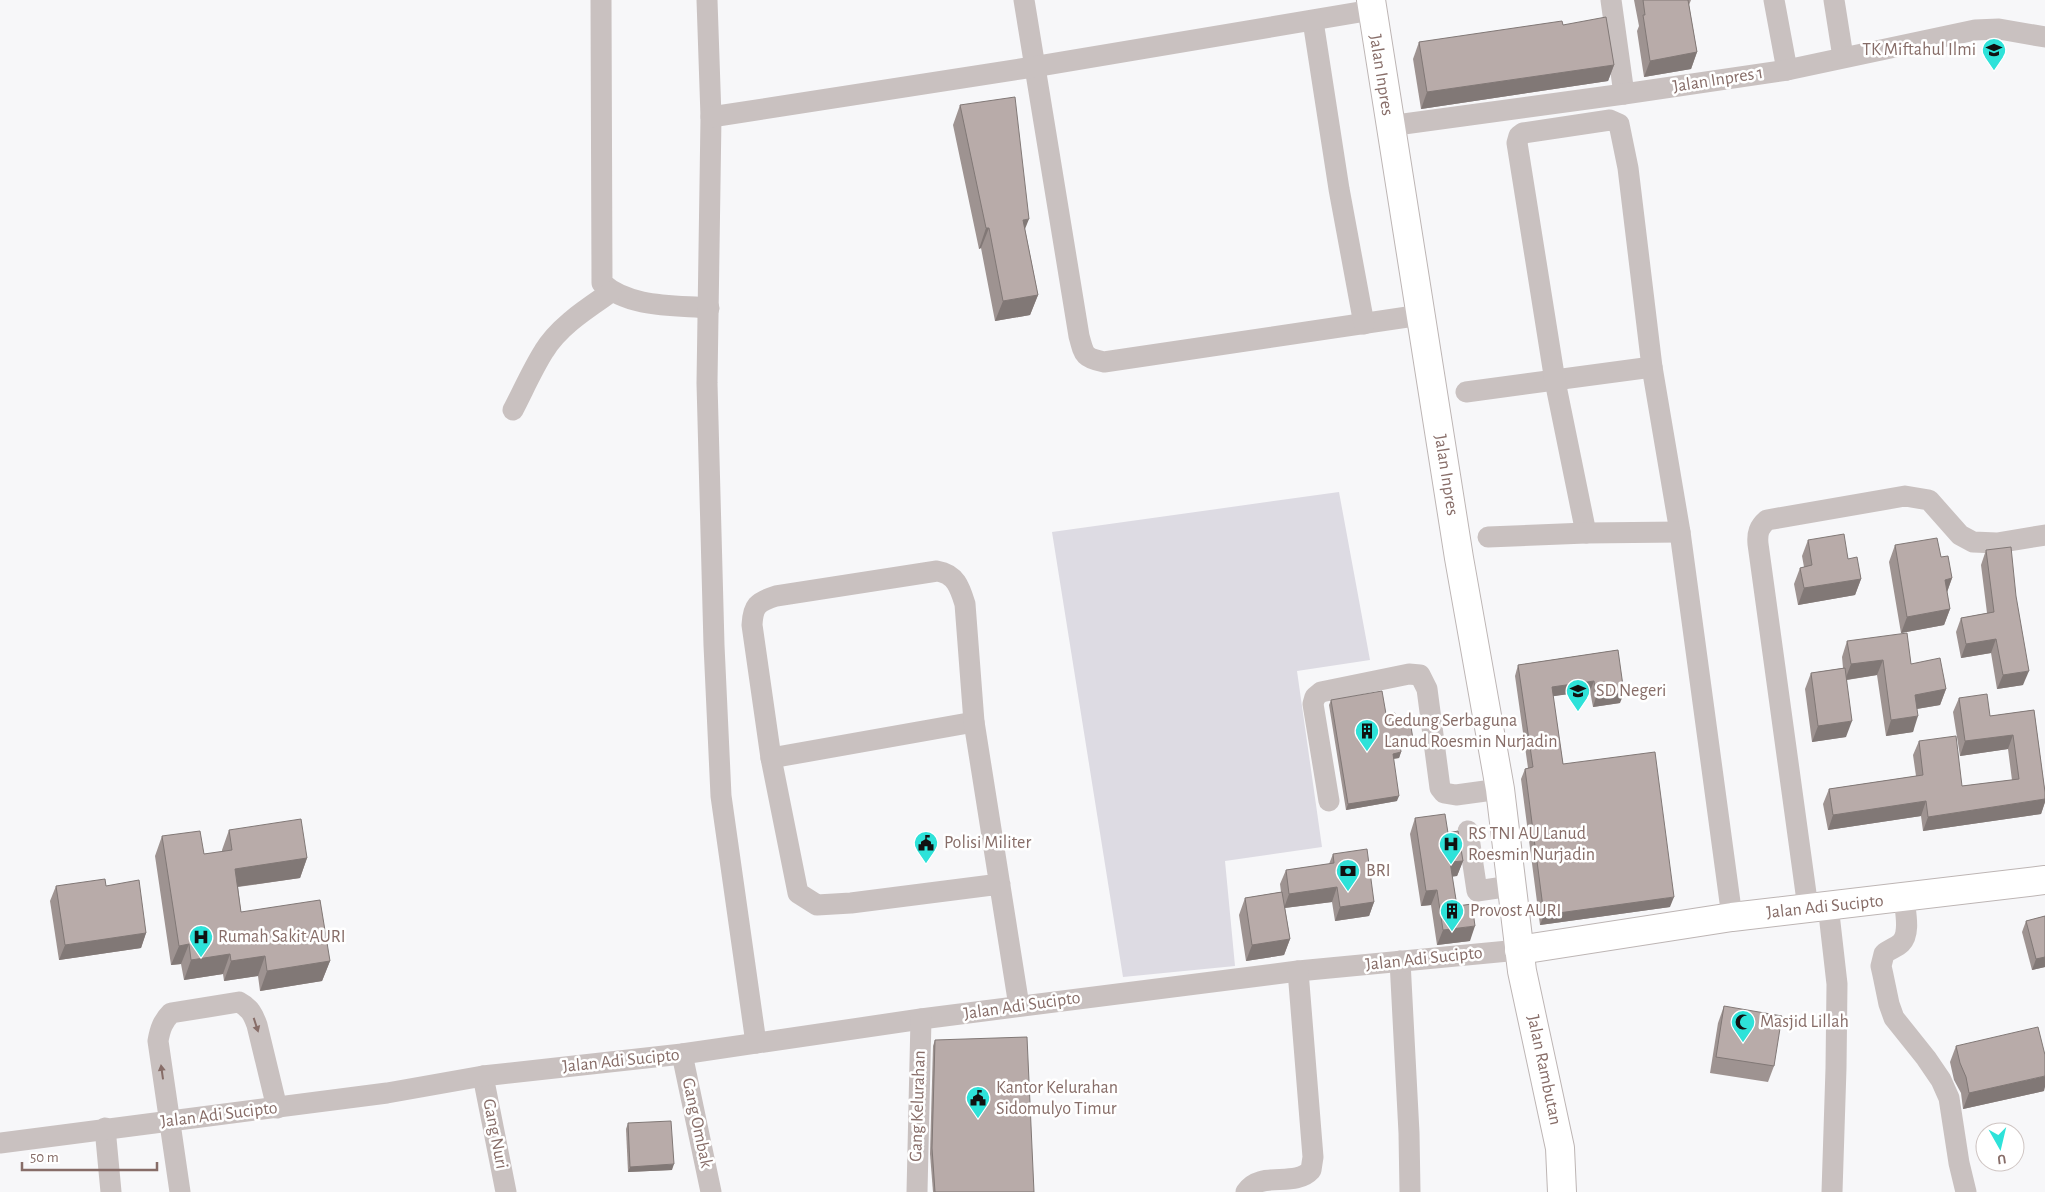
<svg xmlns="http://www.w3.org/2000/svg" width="2045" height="1192" font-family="'Alegreya Sans',sans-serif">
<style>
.green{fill:#dddbe3}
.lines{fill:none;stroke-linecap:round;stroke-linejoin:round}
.major-casing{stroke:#bdb5b4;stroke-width:30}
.minor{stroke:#c9c1c0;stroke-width:21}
.major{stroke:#fff;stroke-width:28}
.wall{fill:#9e9391}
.shaded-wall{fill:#817876}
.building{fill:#b8aba9;stroke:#817876}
.oneway{fill:#876d68}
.labels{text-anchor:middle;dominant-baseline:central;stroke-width:5;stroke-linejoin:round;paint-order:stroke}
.poi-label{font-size:18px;fill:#876d68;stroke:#fff;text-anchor:start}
.street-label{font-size:18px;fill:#876d68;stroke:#fff}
</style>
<rect width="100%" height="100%" fill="#f7f7f9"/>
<!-- green -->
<polygon class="green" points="1339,492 1370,660 1297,671 1322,847 1225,861 1235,966 1123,977 1052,532"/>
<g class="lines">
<!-- major casing -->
<g class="major-casing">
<g id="major">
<polyline points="1371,0 1459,558 1500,789 1522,971 1560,1148 1562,1192"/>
<polyline points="1519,950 1732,917 2045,880"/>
</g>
</g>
<!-- minor -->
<g class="minor">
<path d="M601 0 602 283C629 308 675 305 709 308"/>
<polyline points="707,0 711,117 707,383 714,645 721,796 756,1043"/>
<path d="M1024 0 1079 336C1084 355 1084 358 1104 362L1421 315"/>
<polyline points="1611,0 1624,94"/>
<polyline points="1774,0 1787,70"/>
<polyline points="1834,0 1843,57"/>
<polyline points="1313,21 1339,189 1364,324"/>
<polyline points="711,117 1033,67 1372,10"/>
<polyline points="1389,126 1624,94 1787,70 1975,30 1999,29 2045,37"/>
<polyline points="1466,392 1652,367"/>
<path d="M513 410C523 391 532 370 544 351 559 326 588 308 611 292"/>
<polyline points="1586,533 1555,381 1517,143 1519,136 1523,133 1610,120 1619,124 1628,168 1652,367 1680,532 1732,917"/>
<polyline points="1488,537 1586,533 1680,532"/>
<polyline points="771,758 974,722"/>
<polyline points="1329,801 1313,704 1315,697 1321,692 1409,674 1420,675 1427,689 1440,788 1444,793 1456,795 1500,789"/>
<polyline points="1468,831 1477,891 1511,886"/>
<path d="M1000 884 851 903 817 905 798 893 771 758 752 625C753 606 757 602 776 596L937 571C956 574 960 588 965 604L974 722 1019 1006"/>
<path d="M1904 898C1905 911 1911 933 1901 943 1896 948 1889 949 1884 954L1881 966 1883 975 1889 1004 1894 1018 1926 1058 1941 1080 1949 1098 1959 1163 1966 1192"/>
<polyline points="1828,905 1837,984 1836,1068 1832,1192"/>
<path d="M1808 908 1758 544C1757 533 1759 527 1767 520L1905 496 1929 500 1960 535 1973 542 1997 543 2045 535"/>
<polyline points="1400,961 1409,1133 1410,1192"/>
<polyline points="682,1054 711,1192"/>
<polyline points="483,1076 506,1192"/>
<polyline points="105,1128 111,1192"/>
<polyline points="0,1143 387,1093 483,1076 682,1054 921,1019 1298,971 1519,950"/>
<path d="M180 1192 158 1041C160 1029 163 1021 171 1013L239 1002C250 1008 253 1014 257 1025L277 1108"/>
<polyline points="917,1192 921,1019"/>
<path d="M1246 1192C1260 1170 1295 1188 1311 1170L1313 1157 1298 971"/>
</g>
<!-- major -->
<use href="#major" class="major"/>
</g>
<!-- wall -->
<g class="wall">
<polygon points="1634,0 1691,0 1689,5 1697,52 1691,69 1644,77 1637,31 1639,26"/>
<polygon points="1563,25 1614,65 1608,81 1421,109 1413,59 1419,42"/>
<polygon points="960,105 1025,229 1038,295 1030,315 995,321 981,248 979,249 953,125"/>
<polygon points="1808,540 1848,559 1861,579 1855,595 1798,605 1794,584 1800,568 1804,567 1802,556"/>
<polygon points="1895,545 1941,557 1952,578 1947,592 1950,609 1944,625 1901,633 1889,562"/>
<polygon points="1986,550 2023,685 1997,689 1991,653 1961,658 1956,632 1961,618 1987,613 1981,565"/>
<polygon points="1847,641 1911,664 1946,689 1940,705 1917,709 1913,732 1886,736 1877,675 1847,680 1846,737 1812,742 1805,689 1811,673 1843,668 1842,657"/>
<polygon points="1618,650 1620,703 1593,707 1590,691 1553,696 1563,764 1670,907 1540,925 1521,779 1525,769 1528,768 1515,676 1518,665"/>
<polygon points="1959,698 1990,716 2034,710 2045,792 2045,802 2041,814 1923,831 1921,816 1828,830 1823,804 1829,789 1916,776 1913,755 1919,741 1962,786 2012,780 2008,749 1960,756 1953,712"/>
<polygon points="1331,700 1386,714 1397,723 1413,739 1411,745 1400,747 1401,752 1399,758 1393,759 1397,801 1346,810 1329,705"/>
<polygon points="1415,818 1448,833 1463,861 1457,876 1452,876 1457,906 1470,941 1437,945 1431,905 1421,906 1410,834"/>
<polygon points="229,830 307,858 300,878 238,887 241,912 330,961 322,981 260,991 258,976 224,981 223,974 184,980 181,964 171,965 155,856 162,836 204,854 222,852 222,850"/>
<polygon points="1333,854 1374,902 1369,916 1335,921 1332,902 1285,908 1290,939 1284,955 1246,961 1239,915 1245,898 1281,892 1280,884 1286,870 1329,864"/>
<polygon points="56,886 106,886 146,933 141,948 59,960 50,901"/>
<polygon points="2045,916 2045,967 2032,970 2022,932 2026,921"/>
<polygon points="1724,1006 1774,1066 1768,1082 1710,1073 1718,1023"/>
<polygon points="935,1040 1034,1192 933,1192 930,1154 933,1046"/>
<polygon points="1956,1046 2044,1091 1963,1109 1961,1093 1954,1080 1950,1062"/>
<polygon points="628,1123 672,1170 628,1172 626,1129"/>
</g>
<!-- shaded-wall -->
<g class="shaded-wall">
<polygon points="1697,52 1691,69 1644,77 1650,61"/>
<polygon points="1614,65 1608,81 1421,109 1427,92"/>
<polygon points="1029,219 1021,239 1023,220"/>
<polygon points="986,228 989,228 981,248 979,249"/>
<polygon points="1038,295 1030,315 995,321 1003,301"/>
<polygon points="1952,578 1946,595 1945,580"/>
<polygon points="1861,579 1855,595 1798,605 1804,588"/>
<polygon points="1950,609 1944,625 1901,633 1907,617"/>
<polygon points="1996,639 1991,653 1961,658 1966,644"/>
<polygon points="1883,660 1877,675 1845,680 1851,664"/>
<polygon points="2029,671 2023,685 1997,689 2003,675"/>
<polygon points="1594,681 1590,691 1548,697 1552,687"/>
<polygon points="1946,689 1940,705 1910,710 1915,695"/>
<polygon points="1624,693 1620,703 1593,707 1596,697"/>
<polygon points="1918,716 1913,732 1886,736 1891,720"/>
<polygon points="1852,721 1846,737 1812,742 1818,726"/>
<polygon points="2013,735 2008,749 1960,756 1965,741"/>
<polygon points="1413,739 1411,745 1398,747 1400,742"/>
<polygon points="1401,752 1399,758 1391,759 1393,754"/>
<polygon points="1399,796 1397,801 1346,810 1348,804"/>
<polygon points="2045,799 2045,802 2041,814 1923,831 1928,817"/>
<polygon points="1926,801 1921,816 1828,830 1833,815"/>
<polygon points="307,858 300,878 228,888 235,869"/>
<polygon points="1463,861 1457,876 1445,878 1450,862"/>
<polygon points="1337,887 1332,902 1284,908 1289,894"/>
<polygon points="1437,890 1431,905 1421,906 1426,891"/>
<polygon points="1674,897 1670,907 1540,925 1544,915"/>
<polygon points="1374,902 1369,916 1335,921 1340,907"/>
<polygon points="1475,926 1470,941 1437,945 1443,930"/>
<polygon points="146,933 141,948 59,960 65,945"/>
<polygon points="1290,939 1284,955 1246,961 1252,945"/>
<polygon points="189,944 181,964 171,965 179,946"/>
<polygon points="230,954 223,974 184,980 191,960"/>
<polygon points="265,956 258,976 224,981 231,961"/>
<polygon points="2045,957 2045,967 2032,970 2036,959"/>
<polygon points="330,961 322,981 260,991 267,971"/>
<polygon points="2045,1076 2045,1087 2044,1091 1963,1109 1969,1093"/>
<polygon points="674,1164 672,1170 628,1172 630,1167"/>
</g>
<!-- building -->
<g class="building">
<polygon points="1643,0 1688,0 1697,52 1650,61 1643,15 1645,15"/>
<polygon points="1606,17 1614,65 1427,92 1419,42 1562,21 1563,25"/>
<polygon points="1015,97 1029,219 1023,220 1038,295 1003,301 989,228 986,228 960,105"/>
<polygon points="1844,534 1848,559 1857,557 1861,579 1804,588 1800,568 1812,565 1808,540"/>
<polygon points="1937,538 1941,557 1948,556 1952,578 1945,580 1950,609 1907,617 1895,545"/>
<polygon points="2011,547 2016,596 2029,671 2003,675 1996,639 1966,644 1961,618 1994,612 1986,550"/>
<polygon points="1907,633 1911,664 1940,658 1946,689 1915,695 1918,716 1891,720 1883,660 1851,664 1847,641"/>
<polygon points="1618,650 1624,693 1596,697 1594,681 1552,687 1563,764 1655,752 1674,897 1544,915 1525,769 1533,767 1518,665"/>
<polygon points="1845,668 1852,721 1818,726 1811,673"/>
<polygon points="1382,691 1386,714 1395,713 1397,723 1410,721 1413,739 1400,742 1401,752 1393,754 1399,796 1348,804 1331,700"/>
<polygon points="1987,694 1990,716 2034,710 2045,792 2045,799 1928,817 1926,801 1833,815 1829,789 1923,775 1919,741 1956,736 1962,786 2019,779 2013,735 1965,741 1959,698"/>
<polygon points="1445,814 1448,833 1458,831 1463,861 1450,862 1457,906 1472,904 1475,926 1443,930 1437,890 1426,891 1415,818"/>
<polygon points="301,819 307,858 235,869 241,912 320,900 330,961 267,971 265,956 231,961 230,954 191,960 189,944 179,946 162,836 200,831 204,854 232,850 229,830"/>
<polygon points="1367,849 1374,902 1340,907 1337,887 1289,894 1286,870 1334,863 1333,854"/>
<polygon points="105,879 106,886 139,880 146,933 65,945 56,886"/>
<polygon points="1282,892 1290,939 1252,945 1245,898"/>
<polygon points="2045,916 2045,957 2036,959 2026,921"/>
<polygon points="1724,1006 1782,1016 1774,1066 1716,1057"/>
<polygon points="2038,1027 2045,1055 2045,1076 1969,1093 1966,1077 1960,1063 1956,1046"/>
<polygon points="1027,1037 1034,1192 935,1192 932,1148 935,1040"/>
<polygon points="671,1121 674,1164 630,1167 628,1123"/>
</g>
<!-- one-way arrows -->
<defs><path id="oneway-solid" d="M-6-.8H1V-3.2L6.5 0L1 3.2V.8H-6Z" transform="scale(1.25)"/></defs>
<g class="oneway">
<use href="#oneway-solid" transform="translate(256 1025) rotate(72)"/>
<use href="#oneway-solid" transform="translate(162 1072) rotate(-98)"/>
</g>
<!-- icons -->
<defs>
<g id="school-pin" transform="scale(1.25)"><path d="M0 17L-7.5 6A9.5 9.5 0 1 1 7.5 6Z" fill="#2ee2d9" stroke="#fff"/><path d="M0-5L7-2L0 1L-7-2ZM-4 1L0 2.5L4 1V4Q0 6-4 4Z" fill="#111"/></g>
<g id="building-pin" transform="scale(1.25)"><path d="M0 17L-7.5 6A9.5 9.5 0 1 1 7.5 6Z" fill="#2ee2d9" stroke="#fff"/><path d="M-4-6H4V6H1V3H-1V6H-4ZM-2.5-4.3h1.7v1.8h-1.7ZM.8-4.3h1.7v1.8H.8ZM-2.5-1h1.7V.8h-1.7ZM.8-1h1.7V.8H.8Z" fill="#111"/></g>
<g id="civic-pin" transform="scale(1.25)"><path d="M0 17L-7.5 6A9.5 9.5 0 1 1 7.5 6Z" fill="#2ee2d9" stroke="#fff"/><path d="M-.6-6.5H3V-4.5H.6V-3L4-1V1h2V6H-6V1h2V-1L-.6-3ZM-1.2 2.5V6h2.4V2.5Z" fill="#111"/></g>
<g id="hospital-pin" transform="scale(1.25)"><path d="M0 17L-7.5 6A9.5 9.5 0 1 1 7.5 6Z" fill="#2ee2d9" stroke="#fff"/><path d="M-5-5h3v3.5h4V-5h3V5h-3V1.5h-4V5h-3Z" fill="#111"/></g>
<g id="bank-pin" transform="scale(1.25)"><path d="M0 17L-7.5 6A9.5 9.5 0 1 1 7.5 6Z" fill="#2ee2d9" stroke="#fff"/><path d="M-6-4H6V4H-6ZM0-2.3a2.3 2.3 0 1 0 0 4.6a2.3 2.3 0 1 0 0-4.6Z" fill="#111"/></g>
<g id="mosque-pin" transform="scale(1.25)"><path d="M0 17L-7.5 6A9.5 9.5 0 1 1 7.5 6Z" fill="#2ee2d9" stroke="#fff"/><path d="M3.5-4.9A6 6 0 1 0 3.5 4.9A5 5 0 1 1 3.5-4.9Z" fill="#111"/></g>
</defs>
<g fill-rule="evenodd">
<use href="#school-pin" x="1994" y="50"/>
<use href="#school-pin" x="1578" y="691"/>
<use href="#building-pin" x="1367" y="731"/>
<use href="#civic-pin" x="926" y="843"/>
<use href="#hospital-pin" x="1451" y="844"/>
<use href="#bank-pin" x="1348" y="871"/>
<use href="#building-pin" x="1452" y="911"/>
<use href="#hospital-pin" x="201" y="937"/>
<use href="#mosque-pin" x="1743" y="1022"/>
<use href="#civic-pin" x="978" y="1098"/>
</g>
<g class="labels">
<!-- poi labels -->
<g class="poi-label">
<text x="1976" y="50" text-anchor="end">TK Miftahul Ilmi</text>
<text x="1596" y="691">SD Negeri</text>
<text x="1384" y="721">Gedung Serbaguna<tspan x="1384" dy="21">Lanud Roesmin Nurjadin</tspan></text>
<text x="1468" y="834">RS TNI AU Lanud<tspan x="1468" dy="21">Roesmin Nurjadin</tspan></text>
<text x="944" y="843">Polisi Militer</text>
<text x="1366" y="871">BRI</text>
<text x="1470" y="911">Provost AURI</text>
<text x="218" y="937">Rumah Sakit AURI</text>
<text x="1760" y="1022">Masjid Lillah</text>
<text x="996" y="1088">Kantor Kelurahan<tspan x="996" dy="21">Sidomulyo Timur</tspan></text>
</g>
<!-- street labels -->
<g class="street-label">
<text transform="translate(1381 75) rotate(81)">Jalan Inpres</text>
<text transform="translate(1718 80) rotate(-9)">Jalan Inpres 1</text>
<text transform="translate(1446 475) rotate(81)">Jalan Inpres</text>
<text transform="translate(1825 907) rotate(-6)">Jalan Adi Sucipto</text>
<text transform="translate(1424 959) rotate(-6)">Jalan Adi Sucipto</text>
<text transform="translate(1022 1006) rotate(-8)">Jalan Adi Sucipto</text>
<text transform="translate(621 1061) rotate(-6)">Jalan Adi Sucipto</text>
<text transform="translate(1544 1070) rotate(78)">Jalan Rambutan</text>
<text transform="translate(918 1106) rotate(-88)">Gang Kelurahan</text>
<text transform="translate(219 1115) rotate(-7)">Jalan Adi Sucipto</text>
<text transform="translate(697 1123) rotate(78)">Gang Ombak</text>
<text transform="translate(495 1134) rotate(79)">Gang Nuri</text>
</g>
</g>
<!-- north arrow -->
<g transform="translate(2000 1147) rotate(172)"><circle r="24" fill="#ffffff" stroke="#cfc5c3"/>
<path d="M0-4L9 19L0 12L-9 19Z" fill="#2ee2d9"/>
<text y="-8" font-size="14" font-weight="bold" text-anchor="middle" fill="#876d68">U</text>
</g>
<!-- scale -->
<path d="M22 1162v8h135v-8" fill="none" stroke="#876d68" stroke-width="2.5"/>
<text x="30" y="1162" font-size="15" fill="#876d68" stroke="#ffffff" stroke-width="4" paint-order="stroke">50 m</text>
</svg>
